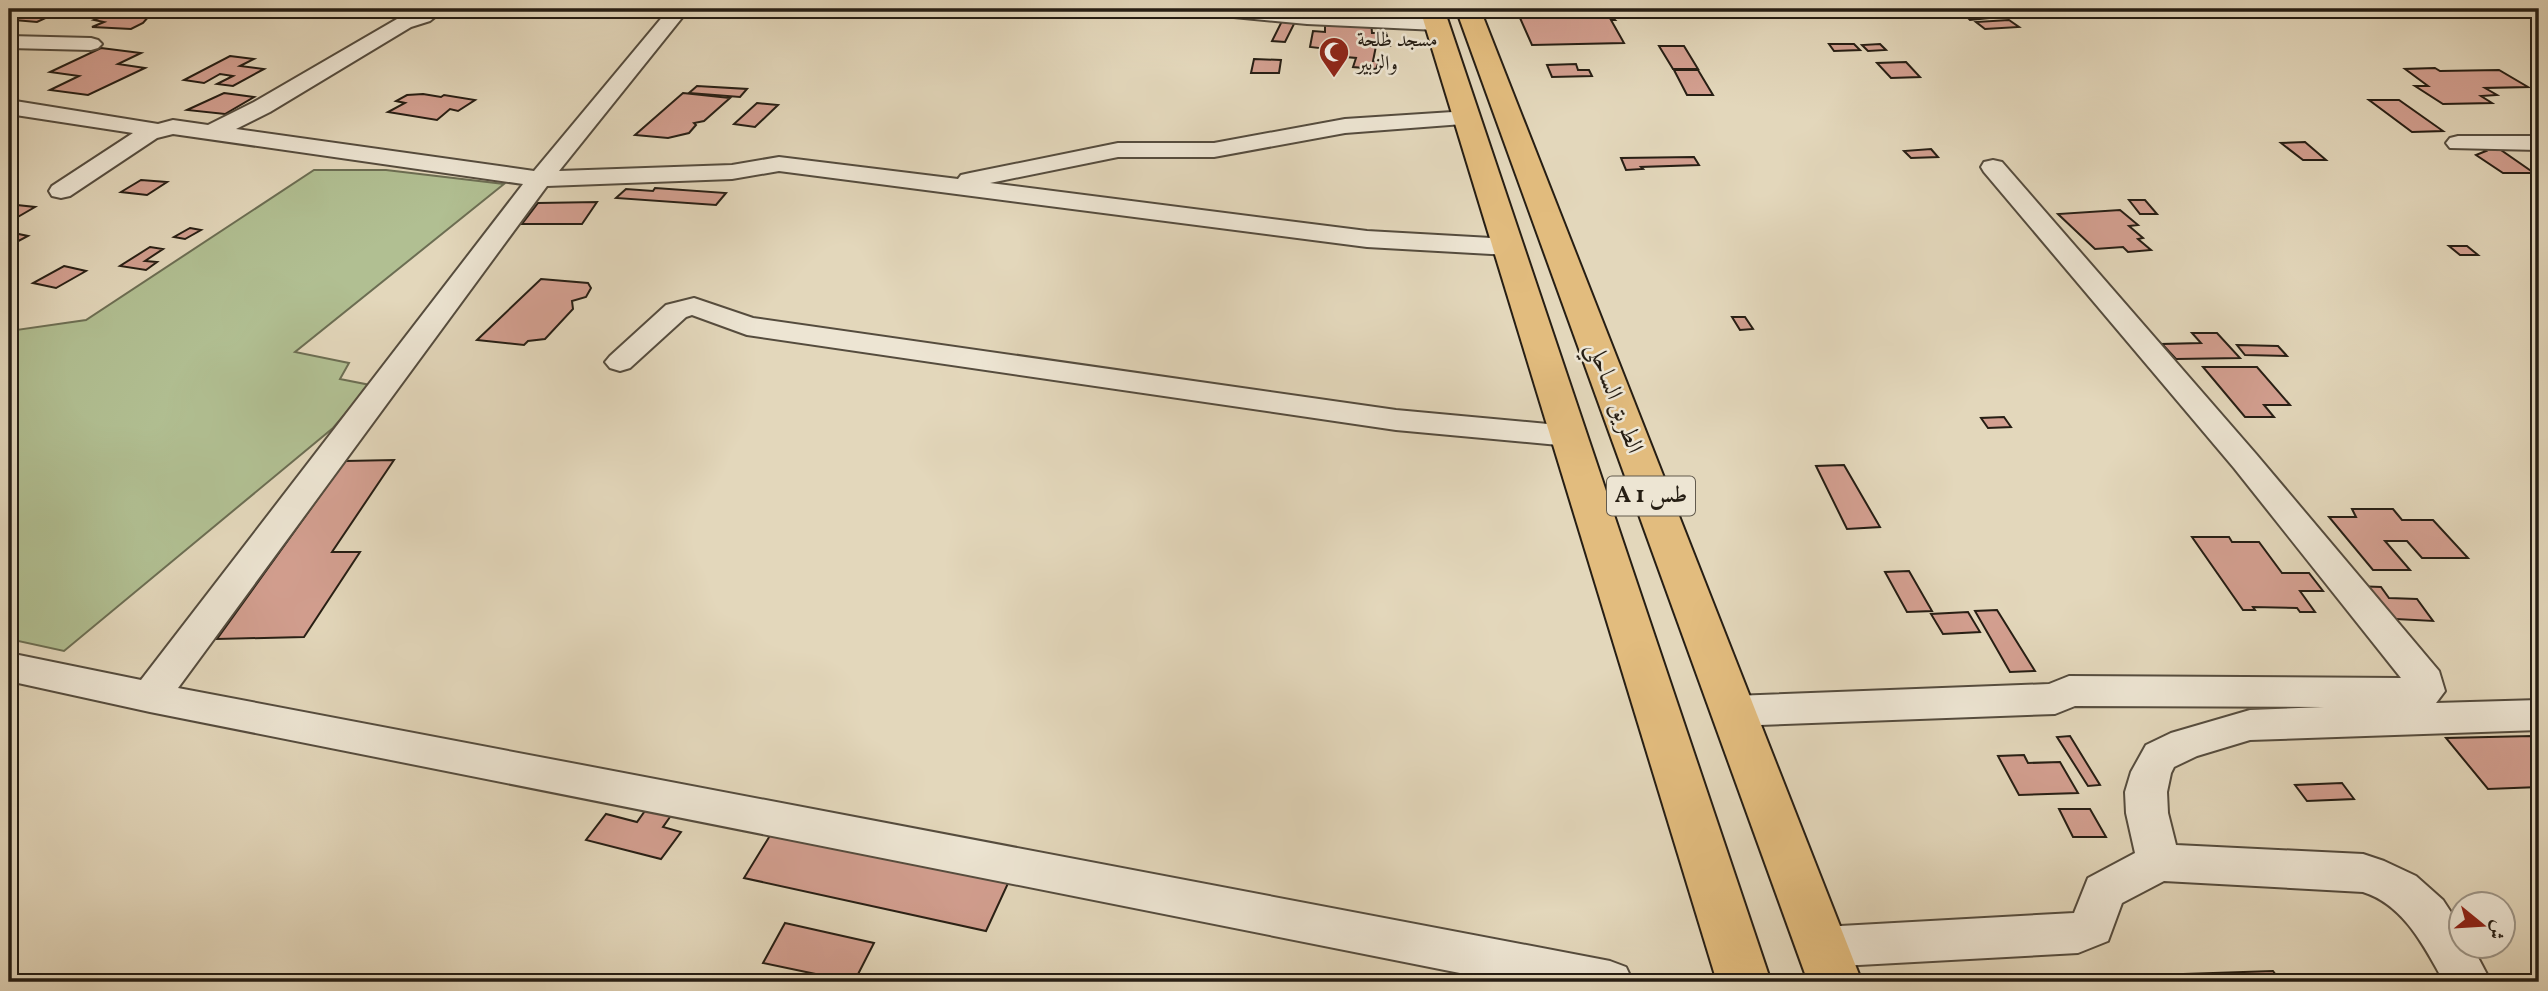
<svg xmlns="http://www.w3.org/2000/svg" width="2548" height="991" font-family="Vollkorn,Amiri,serif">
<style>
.green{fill:#b1bf92;stroke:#6c6e53;stroke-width:2}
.building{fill:#d39f90;stroke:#261e14;stroke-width:2}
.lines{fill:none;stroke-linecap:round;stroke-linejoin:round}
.minor-casing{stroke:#554c3e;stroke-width:4}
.highway-casing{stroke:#261e14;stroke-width:4}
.minor{fill:#ede5d3;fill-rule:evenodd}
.highway{fill:#e2bc7e;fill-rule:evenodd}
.labels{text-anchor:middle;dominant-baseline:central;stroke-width:5;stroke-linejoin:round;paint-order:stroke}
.far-poi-label{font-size:21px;fill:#261e14;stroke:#ede5d3;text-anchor:start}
.shield{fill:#ede5d3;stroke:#625a4d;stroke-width:2}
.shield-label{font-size:23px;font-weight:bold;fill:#261e14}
.street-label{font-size:24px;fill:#261e14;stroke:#ede5d3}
</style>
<rect width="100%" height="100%" fill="#e3d7bb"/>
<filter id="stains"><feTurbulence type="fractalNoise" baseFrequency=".00286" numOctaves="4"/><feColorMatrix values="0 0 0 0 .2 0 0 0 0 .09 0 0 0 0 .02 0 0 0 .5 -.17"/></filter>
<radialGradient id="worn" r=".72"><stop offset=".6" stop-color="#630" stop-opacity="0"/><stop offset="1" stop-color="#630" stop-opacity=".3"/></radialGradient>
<!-- green -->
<polygon class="green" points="314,170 386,170 504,184 295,352 349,363 340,379 370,385 333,428 64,651 9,639 9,331 86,320"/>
<!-- building -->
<g class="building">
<polygon points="22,9 81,9 67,15 54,14 37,22 14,20 31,13 16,11"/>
<polygon points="127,9 152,9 143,13 150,15 143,23 131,29 92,27 104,22 94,20 99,18 96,17 98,12"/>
<polygon points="1516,9 1604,9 1615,20 1611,20 1624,43 1532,45"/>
<polygon points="1968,9 1998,9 2009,16 1970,20 1961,11"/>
<polygon points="1284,17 1297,18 1285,42 1272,41"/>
<polygon points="1325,19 1371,20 1372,33 1386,33 1390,46 1376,46 1373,61 1379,61 1376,69 1353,67 1356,58 1334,56 1337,50 1310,47 1313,31 1325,32"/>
<polygon points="2009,20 2019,27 1985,29 1976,22"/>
<polygon points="1829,44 1854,44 1860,50 1834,51"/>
<polygon points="1880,44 1886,50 1868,51 1862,45"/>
<polygon points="1659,46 1684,46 1698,69 1673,69"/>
<polygon points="101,48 141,53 118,64 145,68 88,95 50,90 79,76 50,72"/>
<polygon points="230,56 254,59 240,66 264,69 233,86 217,84 233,76 220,74 204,83 184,80"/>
<polygon points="1254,59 1281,60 1279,73 1251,73"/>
<polygon points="1906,62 1920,77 1891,78 1877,63"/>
<polygon points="1576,64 1578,70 1589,70 1592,76 1552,77 1547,65"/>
<polygon points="2435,68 2440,71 2499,70 2528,87 2485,88 2497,95 2481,96 2492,103 2443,104 2415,86 2428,86 2405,69"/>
<polygon points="1674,70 1698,70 1713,95 1687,95"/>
<polygon points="697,86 747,89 740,97 689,93"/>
<polygon points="224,93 254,97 225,114 187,110"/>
<polygon points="683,93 730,98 704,121 694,123 696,125 689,133 668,138 635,135"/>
<polygon points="423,94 441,97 444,95 475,100 458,111 450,109 437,120 388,112 405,103 396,101 407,95"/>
<polygon points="2369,100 2399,100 2443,131 2412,132"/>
<polygon points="757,103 778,105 755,127 734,124"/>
<polygon points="2305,142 2326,160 2303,160 2281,143"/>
<polygon points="2481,148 2498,148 2534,173 2503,173 2476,155 2486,151"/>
<polygon points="1931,149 1938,157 1911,158 1904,151"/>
<polygon points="1694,157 1699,165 1641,167 1643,169 1626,170 1621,158"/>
<polygon points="141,180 167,182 147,195 121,192"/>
<polygon points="655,188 726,193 716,205 616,198 626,189 653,191"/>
<polygon points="2129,200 2145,200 2157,214 2140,214"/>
<polygon points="597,202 582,224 522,224 538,203"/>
<polygon points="17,205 35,207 9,222 9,210"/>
<polygon points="2120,210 2138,225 2129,226 2143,238 2138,239 2151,250 2128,252 2123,247 2095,249 2058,214"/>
<polygon points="190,228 201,230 185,239 174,237"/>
<polygon points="9,232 28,236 9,246"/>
<polygon points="2449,246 2467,246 2478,255 2460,255"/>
<polygon points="150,247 163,249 145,261 157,262 146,270 120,266"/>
<polygon points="64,266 86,271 56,288 33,283"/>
<polygon points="541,279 588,283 591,288 586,297 572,301 573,309 545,339 528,341 524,345 477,340"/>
<polygon points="1732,317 1745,317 1753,329 1740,330"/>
<polygon points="2192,333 2217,333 2240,358 2176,359 2162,344 2201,343"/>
<polygon points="2237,345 2278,346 2287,356 2245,355"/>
<polygon points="2203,367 2257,367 2290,405 2264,405 2274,417 2245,417"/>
<polygon points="2004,417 2011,427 1988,428 1981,418"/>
<polygon points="394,460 332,552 360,552 304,637 217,639 345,461"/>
<polygon points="1844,465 1880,527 1847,529 1816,466"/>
<polygon points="2352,509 2393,509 2402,520 2433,520 2468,558 2422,558 2407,541 2385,541 2410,570 2373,570 2329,517 2356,517"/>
<polygon points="2192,537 2229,537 2232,542 2259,542 2282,573 2309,573 2323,591 2300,591 2315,612 2300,612 2297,608 2253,607 2255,610 2243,610"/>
<polygon points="1909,571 1932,611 1907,612 1885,572"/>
<polygon points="2354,586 2381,587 2389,598 2417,599 2433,621 2377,618"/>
<polygon points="1997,610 2035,671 2010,672 1975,611"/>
<polygon points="1968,612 1980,632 1943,634 1931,614"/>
<polygon points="2070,736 2100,785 2088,786 2057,737"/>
<polygon points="2533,736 2539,742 2539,787 2488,789 2446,738"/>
<polygon points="2024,755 2028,763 2060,762 2078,793 2019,795 1998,756"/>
<polygon points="2342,783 2354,799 2307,801 2295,785"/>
<polygon points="652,801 677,807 663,827 681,832 661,859 586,840 606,814 637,822"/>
<polygon points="2059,809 2090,809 2106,837 2073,837"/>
<polygon points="774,829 1010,879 986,931 744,878"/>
<polygon points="785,923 874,943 854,982 763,963"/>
<polygon points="2273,971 2281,982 2190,982 2185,974"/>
</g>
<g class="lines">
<!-- minor casing -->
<g class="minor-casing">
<g id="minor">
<polygon points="422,9 445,9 430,21 411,27 270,112 236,129 534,171 669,9 689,9 559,171 732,165 779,157 958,179 961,175 970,173 1118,143 1214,143 1345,119 1468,111 1476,113 1480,118 1476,123 1345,133 1214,157 1118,157 990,183 1367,231 1509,239 1518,241 1522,247 1518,253 1509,255 1367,247 779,171 732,179 547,186 178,688 1610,961 1626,967 1633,982 1505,982 150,712 9,681 9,653 141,680 523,184 173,134 157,138 70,196 61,198 52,196 49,191 52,186 133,133 9,114 9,100 158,124 173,120 208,125 254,102 397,19"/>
<polygon points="1203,9 1274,9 1437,18 1444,20 1447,24 1444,28 1437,30 1307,24 1213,15 1206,13"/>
<polygon points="9,36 91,38 98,40 102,44 98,48 91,50 9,48"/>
<polygon points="2458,136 2539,136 2539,150 2450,148 2446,143 2450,138"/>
<path d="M1993 160 2002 162 2256 454 2439 671 2445 691 2436 703 2539 700V730L2250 740 2197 756 2174 767 2171 773 2167 792 2168 813 2176 845 2363 854 2384 861 2416 876 2443 900 2460 926V946H2472L2491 982H2444C2424 946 2404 905 2363 892L2164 881 2122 903 2108 941 2078 953 1822 967 1806 961 1799 947 1806 933 1822 927 2074 913 2088 878 2135 853 2126 813 2125 792 2131 772 2146 745 2171 733 2250 710 2324 707 2075 706 2055 714 1733 726 1719 722 1713 711 1719 700 1733 696 2049 684 2069 676 2401 678 2234 468 1984 172 1981 167 1984 162Z"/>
<polygon points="694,298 753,318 1396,410 1569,426 1580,429 1585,436 1580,443 1569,446 1396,430 747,335 692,315 686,317 630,368 620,371 610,368 605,362 610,356 666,305"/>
</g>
</g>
<!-- highway casing -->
<g class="highway-casing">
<g id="highway">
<polygon points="1420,9 1444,9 1771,982 1717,982"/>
<polygon points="1456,9 1480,9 1862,982 1808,982"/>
</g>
</g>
<!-- minor -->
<use href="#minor" class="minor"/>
<!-- highway -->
<use href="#highway" class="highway"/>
</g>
<!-- icons -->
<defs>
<g id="mosque-pin" transform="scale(1.575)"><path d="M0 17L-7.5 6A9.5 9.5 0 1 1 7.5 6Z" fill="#8f2418" stroke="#ede5d3"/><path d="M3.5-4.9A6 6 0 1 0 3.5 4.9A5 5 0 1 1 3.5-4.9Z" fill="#fff"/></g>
</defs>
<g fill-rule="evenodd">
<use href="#mosque-pin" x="1334" y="52"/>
</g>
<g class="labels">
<!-- far-poi labels -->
<g class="far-poi-label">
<text x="1357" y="40">مسجد طلحة<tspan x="1357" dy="24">والزبير</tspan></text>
</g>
<!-- shield labels -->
<rect class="shield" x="1607" y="476.5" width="88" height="39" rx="5"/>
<g class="shield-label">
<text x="1651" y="496">A 1 طس</text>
</g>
<!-- street labels -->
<g class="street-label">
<text transform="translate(1614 398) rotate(69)">الطريق الساحلي</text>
</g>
</g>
<!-- margin -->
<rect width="2548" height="991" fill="none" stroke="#e3d7bb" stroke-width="35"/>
<rect x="10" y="10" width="2527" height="970" fill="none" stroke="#261e14" stroke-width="3.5"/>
<rect x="18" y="18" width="2513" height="956" fill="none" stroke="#261e14" stroke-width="2"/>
<!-- north arrow -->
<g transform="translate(2482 925) rotate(108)"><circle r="33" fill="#ede5d3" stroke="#9d9587" stroke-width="2"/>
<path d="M0-5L12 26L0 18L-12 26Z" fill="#8f2418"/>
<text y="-10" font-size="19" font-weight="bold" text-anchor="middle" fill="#261e14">ش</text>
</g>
<rect width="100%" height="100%" filter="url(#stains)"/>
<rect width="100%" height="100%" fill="url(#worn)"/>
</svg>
